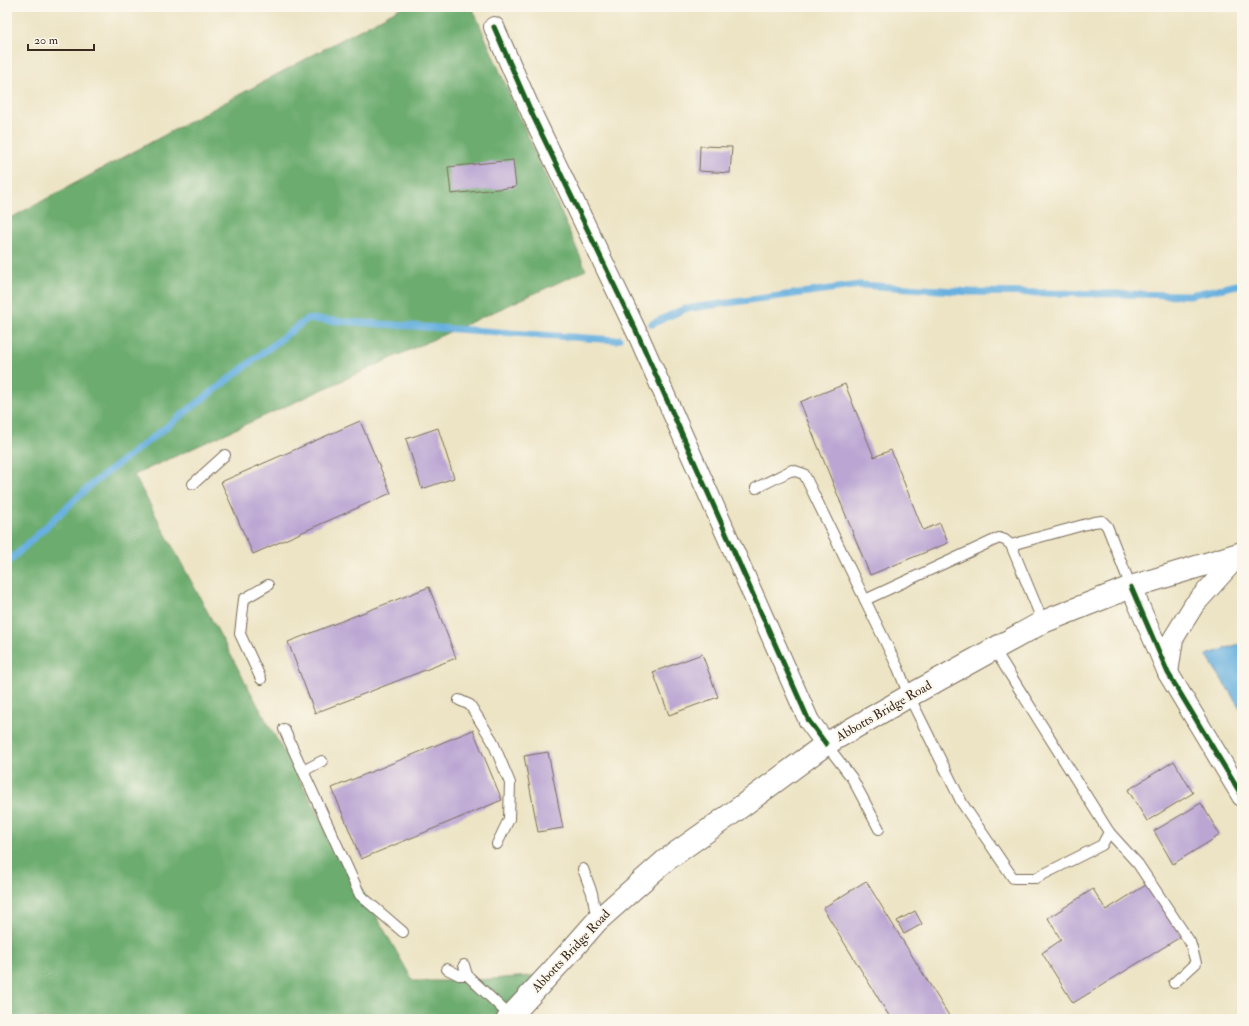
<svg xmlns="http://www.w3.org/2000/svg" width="1249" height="1026" font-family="'IM FELL Double Pica',serif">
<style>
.forest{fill:#6cac6e;stroke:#546b46}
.water{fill:#68b0df;stroke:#526d7e}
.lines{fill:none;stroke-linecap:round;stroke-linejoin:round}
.stream{stroke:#68b0df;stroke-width:7}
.building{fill:#bba6d3}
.lane-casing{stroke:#796b58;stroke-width:12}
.street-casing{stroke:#796b58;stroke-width:22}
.secondary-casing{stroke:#796b58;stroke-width:24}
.lane{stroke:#fff;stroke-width:10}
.street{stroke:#fff;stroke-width:20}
.secondary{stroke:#fff;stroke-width:22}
.cycleway-casing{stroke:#fbf7ec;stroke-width:8}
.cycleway{stroke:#1b5e20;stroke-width:5}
.labels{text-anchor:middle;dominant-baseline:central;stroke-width:4;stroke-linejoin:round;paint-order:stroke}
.street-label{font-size:13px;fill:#3b2a1e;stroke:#fbf7ec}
</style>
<rect width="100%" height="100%" fill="#fbf7ec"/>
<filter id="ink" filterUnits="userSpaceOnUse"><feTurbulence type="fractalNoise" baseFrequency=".025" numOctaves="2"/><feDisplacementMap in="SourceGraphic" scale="8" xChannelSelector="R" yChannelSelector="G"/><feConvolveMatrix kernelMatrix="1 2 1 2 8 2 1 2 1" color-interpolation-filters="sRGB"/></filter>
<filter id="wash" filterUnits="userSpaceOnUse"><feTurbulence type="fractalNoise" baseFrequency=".012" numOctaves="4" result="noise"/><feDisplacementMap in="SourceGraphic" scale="16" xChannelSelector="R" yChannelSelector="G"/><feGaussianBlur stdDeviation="0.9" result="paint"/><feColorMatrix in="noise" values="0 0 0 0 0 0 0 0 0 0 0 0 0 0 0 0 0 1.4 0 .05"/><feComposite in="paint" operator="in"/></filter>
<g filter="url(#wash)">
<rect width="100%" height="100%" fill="#ede4c5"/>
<!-- forest -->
<polygon class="forest" points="402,7 472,7 586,270 134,475 263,715 413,981 464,981 557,974 515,1019 7,1019 7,220"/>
<!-- water -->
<polygon class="water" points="1242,643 1242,711 1206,655"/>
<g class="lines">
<!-- stream -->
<g class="stream">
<polyline points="652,324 684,309 860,285 971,292 1190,295 1242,284"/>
<polyline points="7,563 92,484 307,319 616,340 619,339"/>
</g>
</g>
<g id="blocks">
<!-- building -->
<g class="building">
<polygon points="700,146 732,147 730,173 699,171"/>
<polygon points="513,160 516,187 451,194 448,167"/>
<polygon points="845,384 874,457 891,450 923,530 940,523 948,543 870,575 800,402"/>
<polygon points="360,421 391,493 253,554 221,482"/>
<polygon points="438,428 454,478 422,489 406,439"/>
<polygon points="429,587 456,658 315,713 288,642"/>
<polygon points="702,654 718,697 669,715 653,672"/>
<polygon points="473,730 502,800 361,859 332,788"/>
<polygon points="548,752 563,828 538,832 524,756"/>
<polygon points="1174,761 1193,793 1147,821 1128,790"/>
<polygon points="1201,803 1220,835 1173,864 1154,831"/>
<polygon points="866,881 951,1019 891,1019 823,908"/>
<polygon points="1149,883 1182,936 1073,1003 1042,953 1061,940 1048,918 1093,889 1106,910"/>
<polygon points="915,911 922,924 904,934 897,921"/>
</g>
</g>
</g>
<g filter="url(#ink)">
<use href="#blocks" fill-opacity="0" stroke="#796b58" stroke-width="1"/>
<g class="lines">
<!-- lane casing -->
<g class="lane-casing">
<g id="lane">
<polyline points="193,484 225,455"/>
<polyline points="756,488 792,470 804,474 898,668 909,696 962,803 1013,878 1036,878 1102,845 1109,832 994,649"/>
<polyline points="1011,545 1094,522 1102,521 1107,526 1131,587"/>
<polyline points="865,600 999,538 1005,540 1011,545 1043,622"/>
<polyline points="261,679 240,634 244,599 268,585"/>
<polyline points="459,700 470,705 492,740 510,783 509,819 497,844"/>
<polyline points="284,729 303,771"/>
<polyline points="826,744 852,778 879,829"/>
<polyline points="322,761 303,771 360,895 403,932"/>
<polyline points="1109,832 1138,864 1190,942 1196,963 1174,983"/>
<polyline points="583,869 592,893 597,921"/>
<polyline points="464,965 467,975 510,1016"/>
<polyline points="447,969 459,975 467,975"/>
</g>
</g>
<!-- street casing -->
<g class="street-casing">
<g id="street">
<polyline points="494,27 533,116 639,337 809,721 826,744"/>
<polyline points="1131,587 1168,673 1242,796"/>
<polyline points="1168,673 1173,639 1194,605 1240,554"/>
</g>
</g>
<!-- secondary casing -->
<g class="secondary-casing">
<polyline id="secondary" points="508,1019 568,954 597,921 666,860 727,817 826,744 909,696 1043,622 1131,587 1242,553"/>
</g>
<!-- lane -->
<use href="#lane" class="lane"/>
<!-- street -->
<use href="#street" class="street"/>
<!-- secondary -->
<use href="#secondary" class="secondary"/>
<!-- cycleway casing -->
<g class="cycleway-casing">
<g id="cycleway">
<polyline points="494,27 533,116 639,337 809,721 826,744"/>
<polyline points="1131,587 1168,673 1242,796"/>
</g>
</g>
<!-- cycleway -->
<use href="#cycleway" class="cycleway"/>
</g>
</g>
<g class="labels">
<!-- street labels -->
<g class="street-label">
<text transform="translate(884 711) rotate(-30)">Abbotts Bridge Road</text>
<text transform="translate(571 951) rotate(-47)">Abbotts Bridge Road</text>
</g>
</g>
<!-- margin -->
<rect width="1249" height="1026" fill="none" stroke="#fbf7ec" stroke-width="24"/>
<!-- scale -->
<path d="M28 44v6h66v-6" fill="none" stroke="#3b2a1e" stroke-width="2"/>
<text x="34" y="44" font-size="12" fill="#3b2a1e" stroke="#fbf7ec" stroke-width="3" paint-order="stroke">20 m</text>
</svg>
